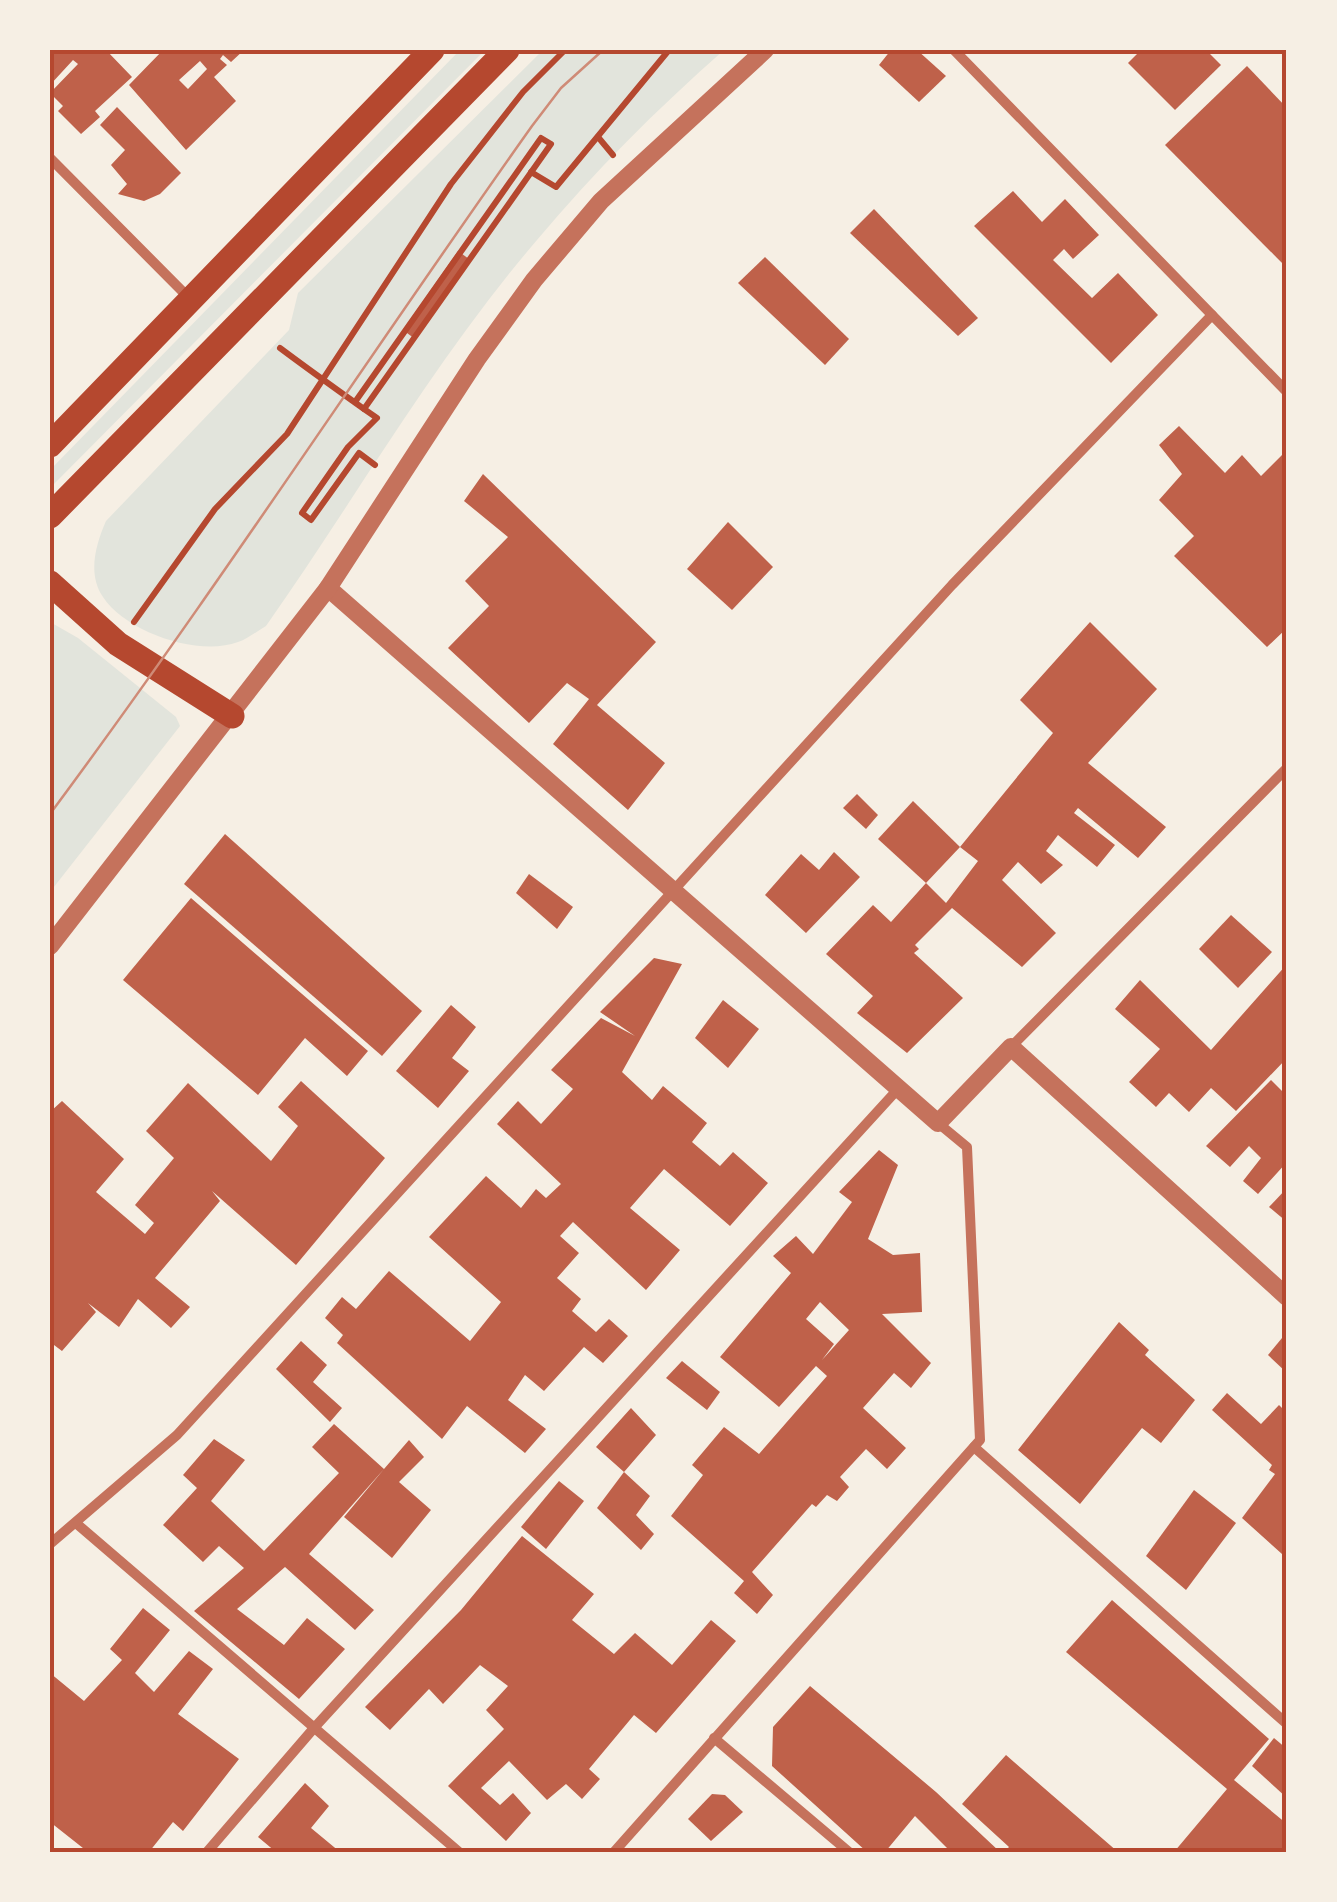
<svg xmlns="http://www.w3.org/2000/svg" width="1337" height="1902" font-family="'IBM Plex Serif',serif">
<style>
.green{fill:#e2e4dc}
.building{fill:#bf614a;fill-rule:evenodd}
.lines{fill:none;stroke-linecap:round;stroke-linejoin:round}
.path{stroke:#b5482f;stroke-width:6}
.minor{stroke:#c5725c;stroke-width:10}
.tertiary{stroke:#c5725c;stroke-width:18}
.trunk{stroke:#b5482f;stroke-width:25}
.tram{stroke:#cf8b77;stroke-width:2.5}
.neatline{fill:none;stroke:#b5482f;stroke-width:4}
</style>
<rect width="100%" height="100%" fill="#f6efe4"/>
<!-- green -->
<g class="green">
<polygon points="460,50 485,50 50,488 50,470"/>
<path d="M543 50H724C657 109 595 171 537 240 435 359 356 498 266 626 257 631 248 639 238 642 198 657 126 632 103 597 87 574 96 544 106 521L289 330 298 293Z"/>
<polygon points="50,622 78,638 176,717 180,726 50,892"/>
</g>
<!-- building -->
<g class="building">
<polygon points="50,50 106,50 132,77 95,111 100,117 81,134 58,111 63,106 50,93 78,64 73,60 50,85"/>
<path d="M163 50H244L231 62 223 55 220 59 227 65 214 77 236 101 186 150 129 85ZM200 61 207 69 188 89 179 80Z"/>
<polygon points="891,50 917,50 946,76 919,102 879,65"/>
<polygon points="1141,50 1206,50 1221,65 1175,110 1128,63"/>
<polygon points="1247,66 1287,108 1287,268 1165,145"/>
<polygon points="117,107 181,173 160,194 144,201 118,194 127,184 111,165 125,150 100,125"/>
<polygon points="1013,191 1042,222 1065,199 1099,235 1073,259 1064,249 1053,260 1092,298 1118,273 1158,315 1111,363 974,226"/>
<polygon points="874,209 978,318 958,336 850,233"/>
<polygon points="458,251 469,259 415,339 403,330"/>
<polygon points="765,257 849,339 825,365 738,283"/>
<polygon points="1179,426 1225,473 1242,455 1261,476 1282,455 1287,460 1287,628 1267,647 1174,556 1194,536 1159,500 1182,474 1159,445"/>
<polygon points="483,474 656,642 597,705 665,763 628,810 553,744 589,699 567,683 529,723 448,648 489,606 465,581 508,537 464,501"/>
<polygon points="728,522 773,567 732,610 687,569"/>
<polygon points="1090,622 1157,689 1088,763 1166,827 1138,858 1078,808 1074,813 1115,845 1097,867 1058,835 1046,851 1063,865 1041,884 1018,862 1002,880 1056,933 1022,967 952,908 915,945 919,949 914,953 963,998 907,1053 857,1013 873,996 826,954 873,905 891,922 926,883 946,903 978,861 960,847 1053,733 1020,700"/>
<polygon points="857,794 878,815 866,829 843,808"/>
<polygon points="913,801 960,847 926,883 878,839"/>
<polygon points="225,834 422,1011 382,1056 184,884"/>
<polygon points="834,852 860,877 806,933 765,895 801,854 819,870"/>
<polygon points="529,874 573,907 557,929 516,893"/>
<polygon points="191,898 368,1051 347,1076 305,1038 258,1095 123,980"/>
<polygon points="1231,915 1272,952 1238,988 1199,949"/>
<polygon points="654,958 682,964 622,1072 652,1100 663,1086 707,1123 692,1142 720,1166 733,1152 768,1183 730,1226 664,1169 630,1208 680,1250 646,1290 573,1222 560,1236 579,1253 557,1278 581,1299 572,1311 596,1332 609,1319 628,1336 603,1363 584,1347 544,1391 525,1375 508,1400 546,1429 525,1453 467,1406 442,1439 337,1343 343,1335 325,1318 342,1297 356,1309 389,1271 470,1341 501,1302 429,1237 486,1176 521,1208 536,1189 546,1198 561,1184 497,1124 518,1101 541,1124 573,1089 551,1070 601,1018 635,1036 600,1012"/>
<polygon points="1287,964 1287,1058 1236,1111 1211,1088 1189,1112 1169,1093 1156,1107 1129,1082 1160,1049 1115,1009 1140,980 1211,1050"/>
<polygon points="723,1000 759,1029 728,1068 695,1038"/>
<polygon points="451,1005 476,1027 452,1058 469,1071 438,1108 396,1071"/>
<polygon points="1271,1080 1287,1096 1287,1162 1258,1194 1243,1181 1261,1158 1249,1146 1230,1167 1206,1146"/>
<polygon points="301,1081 385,1158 296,1265 212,1191 220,1201 155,1278 190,1307 171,1328 138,1299 119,1327 88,1303 96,1312 62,1351 50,1342 50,1112 62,1101 124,1159 96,1192 145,1234 154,1223 135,1205 174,1158 146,1131 188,1083 271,1161 298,1126 278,1107"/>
<path d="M879 1150 898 1165 868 1239 893 1255 920 1253 922 1312 882 1314 931 1363 911 1388 894 1373 863 1408 906 1448 887 1469 866 1449 840 1477 849 1487 837 1501 827 1495 816 1507 812 1504 752 1572 773 1595 757 1614 734 1593 744 1581 671 1516 703 1475 692 1465 724 1427 759 1454 827 1376 816 1366 779 1407 720 1357 791 1273 773 1256 796 1236 813 1254 852 1202 839 1192ZM820 1302 849 1330 822 1360 834 1344 806 1319Z"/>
<polygon points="1287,1188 1287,1222 1269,1207"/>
<polygon points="1119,1322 1149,1350 1145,1355 1195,1400 1161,1443 1142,1428 1080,1504 1018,1450"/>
<polygon points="1282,1338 1287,1343 1287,1373 1268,1355"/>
<polygon points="301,1341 327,1365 313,1382 342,1408 330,1422 276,1369"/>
<polygon points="682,1361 720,1392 707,1410 666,1378"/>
<polygon points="1227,1393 1261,1424 1279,1405 1287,1413 1287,1546 1282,1554 1242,1518 1275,1474 1269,1470 1272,1465 1212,1410"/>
<polygon points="631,1408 656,1435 624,1472 650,1496 636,1515 654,1534 641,1550 597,1508 624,1472 596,1447"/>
<polygon points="334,1424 384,1469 409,1440 424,1457 399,1482 431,1510 392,1558 344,1517 384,1469 309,1554 374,1610 355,1630 285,1567 237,1609 284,1645 307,1618 345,1649 299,1699 194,1611 244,1568 219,1546 203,1562 163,1525 197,1488 183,1475 214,1439 245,1460 211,1501 264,1551 339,1473 312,1447"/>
<polygon points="559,1481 584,1501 546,1549 521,1527"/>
<polygon points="1194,1490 1236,1523 1186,1590 1146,1556"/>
<polygon points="522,1536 594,1594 572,1620 614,1654 635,1633 672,1665 711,1620 736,1641 656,1733 634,1715 589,1769 600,1779 582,1799 566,1784 547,1800 509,1761 481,1788 500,1805 513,1793 531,1813 506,1841 448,1786 504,1729 486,1710 508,1686 480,1665 443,1704 429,1689 390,1730 365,1707 461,1610"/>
<polygon points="1112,1600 1269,1739 1234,1780 1287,1824 1285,1852 1174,1852 1227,1789 1066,1652"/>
<polygon points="143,1608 170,1630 135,1673 154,1692 189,1651 213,1669 178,1714 239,1759 183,1831 173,1822 149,1852 88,1852 50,1822 50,1673 84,1701 122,1660 110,1649"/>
<polygon points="810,1686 936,1792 1000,1852 951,1852 915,1816 885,1852 867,1852 772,1766 773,1727"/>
<polygon points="1274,1738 1287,1749 1287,1798 1252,1766"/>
<polygon points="1006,1755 1052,1795 1118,1852 1004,1852 1009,1847 962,1804"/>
<polygon points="305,1783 329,1806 311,1828 340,1852 276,1852 258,1837"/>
<polygon points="712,1794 725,1795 743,1812 711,1841 688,1819"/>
</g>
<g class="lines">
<!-- path -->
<g class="path">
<polyline points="598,137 613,155"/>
<polyline points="531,172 556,187 669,50"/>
<path d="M280 348C308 369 336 389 364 409L551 144 541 138 355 402"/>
<polyline points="364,409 377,418 348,447 302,513 311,520 359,453 375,465"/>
<polyline points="134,622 215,509 287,434 451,184 523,92 565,50"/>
</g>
<!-- minor -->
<g class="minor">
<polyline points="954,50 1287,392"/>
<polyline points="50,158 189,298"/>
<polyline points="1011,1047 1287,768"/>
<polyline points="974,1447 1287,1724"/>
<polyline points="77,1524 459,1852"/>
<polyline points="50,1544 177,1435 952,585 1212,315"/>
<polyline points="714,1738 849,1852"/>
<polyline points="207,1852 314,1728 898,1089"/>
<polyline points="614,1852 980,1440 967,1147 938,1123"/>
</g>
<!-- tertiary -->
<g class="tertiary">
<polyline points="328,588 938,1123 1011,1047 1287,1297"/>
<polyline points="50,946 328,588 477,359 534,280 601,201 765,50"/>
</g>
<!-- trunk -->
<g class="trunk">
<polyline points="50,445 432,50"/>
<polyline points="50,516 507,50"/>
<polyline points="50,583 118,644 232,716"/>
</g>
<!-- tram -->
<path class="tram" d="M50 814C217 589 370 354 532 126L561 88 603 50"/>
</g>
<!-- border -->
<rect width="1337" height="1902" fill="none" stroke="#f6efe4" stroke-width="105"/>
<rect x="52" y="52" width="1232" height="1798" class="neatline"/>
</svg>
